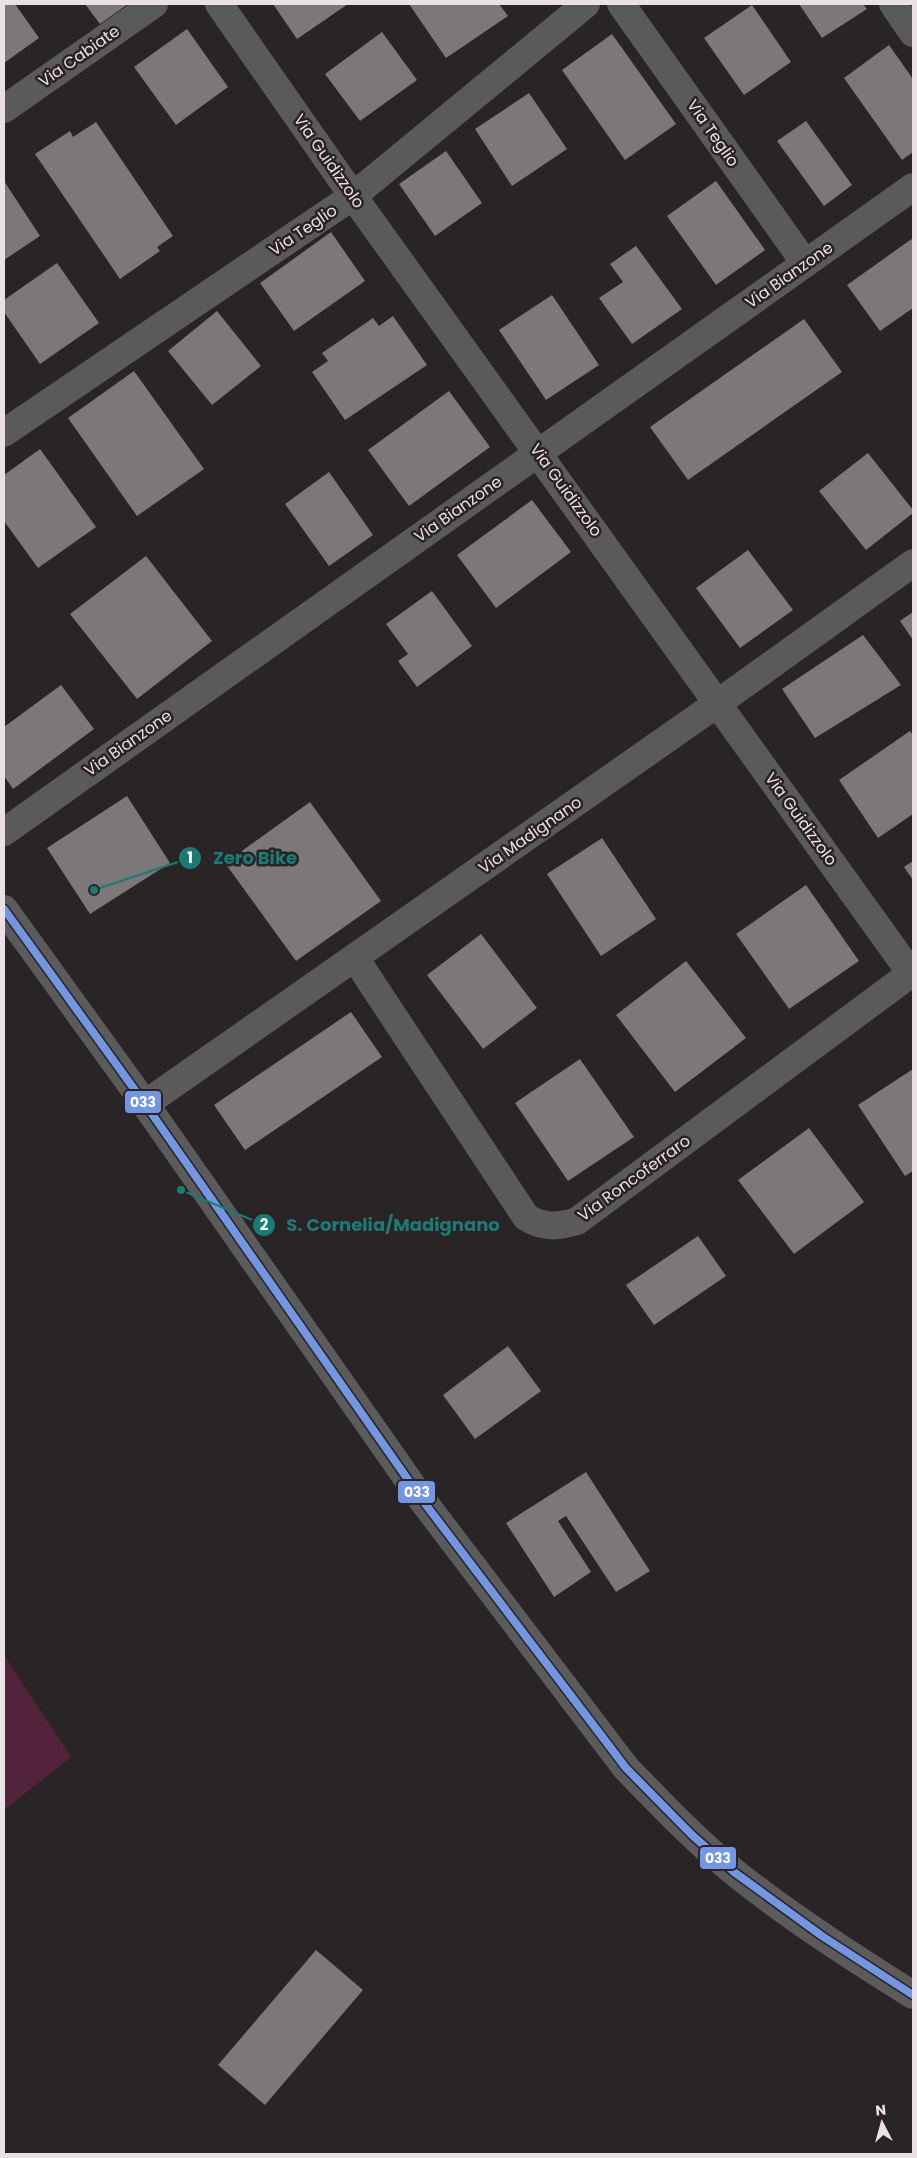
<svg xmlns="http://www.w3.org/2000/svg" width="917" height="2158" font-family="Poppins,sans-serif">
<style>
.green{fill:#53233b}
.building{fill:#7c7779}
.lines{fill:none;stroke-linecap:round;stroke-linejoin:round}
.street{stroke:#595a59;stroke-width:28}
.secondary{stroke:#5b5b5c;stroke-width:28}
.bus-1-casing{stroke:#2c2125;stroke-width:11}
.bus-1{stroke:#7296e1;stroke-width:8}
.labels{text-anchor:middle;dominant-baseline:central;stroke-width:5;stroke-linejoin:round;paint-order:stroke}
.street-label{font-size:16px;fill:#e9e1e4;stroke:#2c2125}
.leader{fill:none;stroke:#1a7b74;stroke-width:2}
.callout-dot{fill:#1a7b74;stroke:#2c2125;stroke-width:2}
.mark-label{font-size:15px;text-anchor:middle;font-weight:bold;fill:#fff}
.callout-label{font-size:18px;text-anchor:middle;font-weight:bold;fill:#1a7b74;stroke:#2c2125;stroke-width:5;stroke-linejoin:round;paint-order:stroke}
.line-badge{stroke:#2c2125;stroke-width:2}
.badge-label{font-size:14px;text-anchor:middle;font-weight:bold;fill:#fff}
</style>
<rect width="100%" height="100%" fill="#292426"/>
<!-- green -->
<polygon class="green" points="4,1655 71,1757 4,1810"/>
<!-- building -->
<g class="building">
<polygon points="4,4 15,4 39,38 4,63"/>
<polygon points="85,4 128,4 100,24"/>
<polygon points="273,4 348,4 297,39"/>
<polygon points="409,4 499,4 508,16 446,58"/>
<polygon points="799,4 863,4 867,9 822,38"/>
<polygon points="752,5 791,62 744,95 704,38"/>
<polygon points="187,29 228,87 176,125 134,67"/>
<polygon points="382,32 417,80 360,121 325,74"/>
<polygon points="612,34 676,124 625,160 562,70"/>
<polygon points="889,45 913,79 913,152 902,160 844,78"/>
<polygon points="529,93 567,149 512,186 475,129"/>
<polygon points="806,121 852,185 824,206 777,141"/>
<polygon points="96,122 173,236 157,247 160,251 120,279 35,154 70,131 73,137"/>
<polygon points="446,151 482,203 435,236 399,184"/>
<polygon points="4,181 40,236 4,260"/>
<polygon points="716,181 765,250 716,285 667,216"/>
<polygon points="331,232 365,281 294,331 260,283"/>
<polygon points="913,238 913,308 880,331 847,285"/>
<polygon points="636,246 682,309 632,344 599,298 623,282 610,264"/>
<polygon points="57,263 99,323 40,364 4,312 4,300"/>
<polygon points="552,295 599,365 546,400 499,330"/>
<polygon points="217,311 261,366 212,405 168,351"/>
<polygon points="393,316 427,365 345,420 312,372 328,361 322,353 373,318 379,326"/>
<polygon points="804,319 842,372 688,480 650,427"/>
<polygon points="134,371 204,469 137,516 68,418"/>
<polygon points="449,391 490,447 409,506 368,450"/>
<polygon points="40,449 96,527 38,568 4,521 4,475"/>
<polygon points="868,453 913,510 913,513 866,550 819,491"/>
<polygon points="329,472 373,535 329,566 285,504"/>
<polygon points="532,500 571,552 496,608 457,555"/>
<polygon points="748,550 793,610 740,648 696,588"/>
<polygon points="146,556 212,641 137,699 70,614"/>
<polygon points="432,591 472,646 417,687 398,661 408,654 386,624"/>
<polygon points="913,612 913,640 900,621"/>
<polygon points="863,635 901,685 815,738 782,689"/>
<polygon points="61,685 94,729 13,789 4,776 4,727"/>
<polygon points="910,731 913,735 913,814 878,838 839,780"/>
<polygon points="127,796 170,863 90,914 47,848"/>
<polygon points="310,802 381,901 296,961 225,863"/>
<polygon points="602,838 656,919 601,956 547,874"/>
<polygon points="913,861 913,880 904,867"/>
<polygon points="806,885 859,961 789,1009 736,934"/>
<polygon points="481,934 537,1008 483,1049 427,975"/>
<polygon points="686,961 746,1038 675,1092 616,1015"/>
<polygon points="351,1012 382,1057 245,1150 214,1105"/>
<polygon points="580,1059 634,1137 568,1181 515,1103"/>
<polygon points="913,1069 913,1171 905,1176 858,1105"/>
<polygon points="809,1128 864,1202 794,1254 738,1180"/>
<polygon points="698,1236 726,1276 654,1325 626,1285"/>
<polygon points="508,1346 541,1391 475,1439 443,1395"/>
<polygon points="586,1472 650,1571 616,1592 566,1516 558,1521 591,1572 554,1597 506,1523"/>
<polygon points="316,1950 363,1990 265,2105 218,2065"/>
</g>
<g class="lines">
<!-- street -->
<g class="street">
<polyline points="219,4 353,196 913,976"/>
<polyline points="621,4 805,263"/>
<polyline points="893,4 913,33"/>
<polyline points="4,109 154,4"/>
<polyline points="4,433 353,196 586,4"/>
<polyline points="4,832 913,187"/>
<path d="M355 958 526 1217C543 1228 558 1227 577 1221L913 972"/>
<polyline points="145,1104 718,703 913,563"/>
</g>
<!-- secondary -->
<path class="secondary" d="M4 909 145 1104 423 1501 626 1768C661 1804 695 1840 734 1872 790 1917 852 1957 913 1995"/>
<!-- bus-1 casing -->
<g class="bus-1-casing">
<polyline id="bus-1" points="4,909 145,1104 423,1501 626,1768 692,1835 734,1872 822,1936 913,1995"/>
</g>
<!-- bus-1 -->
<use href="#bus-1" class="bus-1"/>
</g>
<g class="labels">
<!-- street labels -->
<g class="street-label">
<text transform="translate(79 56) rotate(-35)">Via Cabiate</text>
<text transform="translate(713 133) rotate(55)">Via Teglio</text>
<text transform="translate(329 161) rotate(55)">Via Guidizzolo</text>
<text transform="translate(303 230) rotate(-34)">Via Teglio</text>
<text transform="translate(789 275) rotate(-35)">Via Bianzone</text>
<text transform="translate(566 490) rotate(54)">Via Guidizzolo</text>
<text transform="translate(458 509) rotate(-35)">Via Bianzone</text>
<text transform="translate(128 743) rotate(-35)">Via Bianzone</text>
<text transform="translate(801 819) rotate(54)">Via Guidizzolo</text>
<text transform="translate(530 835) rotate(-35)">Via Madignano</text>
<text transform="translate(634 1178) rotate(-36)">Via Roncoferraro</text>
</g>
</g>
<!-- callouts -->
<path class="leader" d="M94 890L190 858M181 1190L264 1225"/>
<g class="callout-dot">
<circle cx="94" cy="890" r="5"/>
<circle cx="181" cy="1190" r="5"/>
<circle cx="190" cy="858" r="12"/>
<circle cx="264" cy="1225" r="12"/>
</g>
<g class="mark-label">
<text x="190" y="863">1</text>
<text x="264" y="1230">2</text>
</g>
<g class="callout-label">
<text x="255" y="864">Zero Bike</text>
<text x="393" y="1231">S. Cornelia/Madignano</text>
</g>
<g class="line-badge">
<rect x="124" y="1090" width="38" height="24" rx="5" fill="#7296e1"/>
<rect x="397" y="1480" width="39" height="24" rx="5" fill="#7296e1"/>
<rect x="699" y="1846" width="38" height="24" rx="5" fill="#7296e1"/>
</g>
<g class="badge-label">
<text x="143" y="1107">033</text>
<text x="417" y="1497">033</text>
<text x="718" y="1863">033</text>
</g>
<!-- border -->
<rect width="917" height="2158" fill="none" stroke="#e9e1e4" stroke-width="10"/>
<!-- north arrow -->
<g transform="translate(882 2123) rotate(354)" stroke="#2c2125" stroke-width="4" paint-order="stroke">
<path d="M0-4L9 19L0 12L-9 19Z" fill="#e9e1e4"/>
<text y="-8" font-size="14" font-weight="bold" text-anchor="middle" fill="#e9e1e4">N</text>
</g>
</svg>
